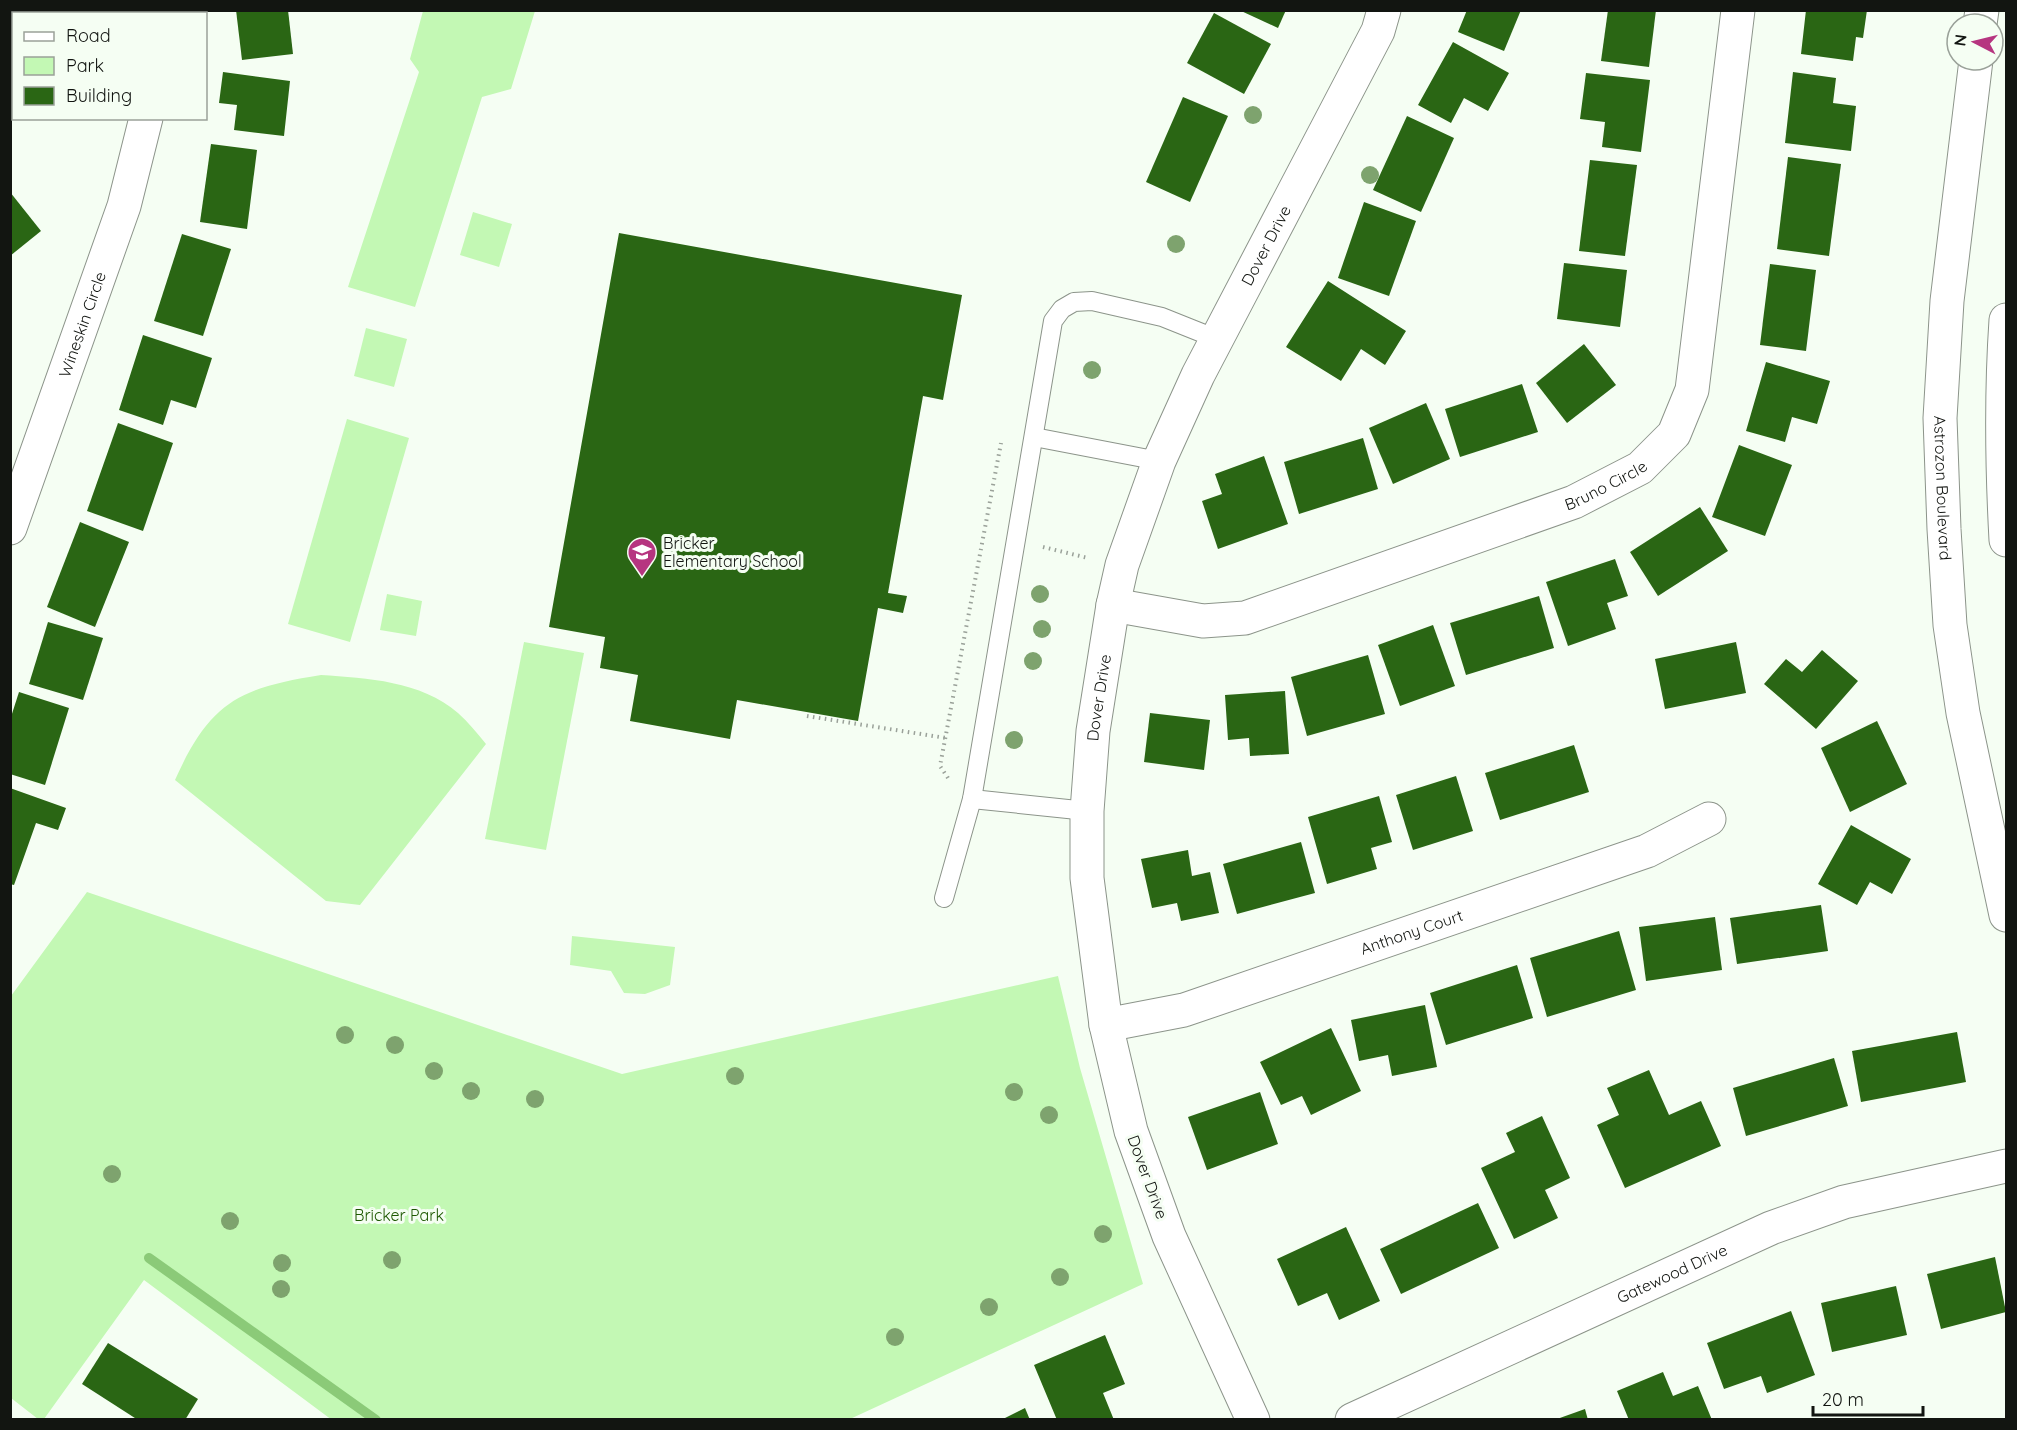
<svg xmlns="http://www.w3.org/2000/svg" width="2017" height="1430" font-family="Quicksand,sans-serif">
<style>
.green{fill:#c3f8b4}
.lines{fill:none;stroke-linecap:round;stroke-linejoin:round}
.stream{stroke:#8bca78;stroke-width:10}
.building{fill:#2a6614}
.service-casing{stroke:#8c948a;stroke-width:20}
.minor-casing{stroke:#8c948a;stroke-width:35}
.secondary-casing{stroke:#8c948a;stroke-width:35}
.path{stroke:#9aa199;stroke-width:4;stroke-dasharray:1.5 4.5;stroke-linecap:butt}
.service{stroke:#fff;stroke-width:18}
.minor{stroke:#fff;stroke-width:33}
.secondary{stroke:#fff;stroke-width:33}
.tree{fill:#7ea36e}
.labels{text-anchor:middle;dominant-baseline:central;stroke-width:6;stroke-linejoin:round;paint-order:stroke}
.street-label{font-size:16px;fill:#121511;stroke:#f5fef3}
.poi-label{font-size:16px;fill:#121511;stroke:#f5fef3;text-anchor:start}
.park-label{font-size:16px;fill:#1d5801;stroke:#f5fef3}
</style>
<rect width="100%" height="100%" fill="#f5fef3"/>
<!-- green -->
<g class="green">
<polygon points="423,11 535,11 511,89 482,97 415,307 348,287 419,72 410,59"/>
<polygon points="473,212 512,224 499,267 460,255"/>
<polygon points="366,328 407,339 394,387 354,376"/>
<polygon points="347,419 409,438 350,642 288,624"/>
<polygon points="387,594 422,601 416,636 380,630"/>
<polygon points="524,642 584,653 546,850 485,839"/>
<path d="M321 675C367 678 421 681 458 713 468 722 477 733 486 744L360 905 326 901 175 780C210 702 239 688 321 675Z"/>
<polygon points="87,892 622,1074 1058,976 1080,1068 1143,1284 850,1419 332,1420 144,1280 44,1419 38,1419 11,1398 11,996"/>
<polygon points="572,936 675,947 670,985 645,994 624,993 611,971 570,965"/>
</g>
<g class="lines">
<!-- stream -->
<polyline class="stream" points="149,1258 376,1420"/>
</g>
<!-- building -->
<g class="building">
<polygon points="236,10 288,10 293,54 242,60"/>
<polygon points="1239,10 1286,10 1278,28"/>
<polygon points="1467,10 1521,10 1504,51 1458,32"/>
<polygon points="1608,10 1656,10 1649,67 1601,61"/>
<polygon points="1806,10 1867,10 1863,38 1856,37 1853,61 1801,54"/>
<polygon points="1214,13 1271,44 1244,94 1187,63"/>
<polygon points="1453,42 1509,73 1488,111 1464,98 1451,123 1418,105"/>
<polygon points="223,72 290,81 284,136 234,130 237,105 219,103"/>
<polygon points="1793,72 1836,78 1833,103 1856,106 1851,151 1785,143"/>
<polygon points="1586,73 1650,80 1641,152 1602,147 1605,122 1580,119"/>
<polygon points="1183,97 1228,116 1190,202 1146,182"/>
<polygon points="1407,116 1454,138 1421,212 1373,190"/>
<polygon points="211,144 257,150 247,229 200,222"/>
<polygon points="1788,157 1841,164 1829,256 1777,249"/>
<polygon points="1590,160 1637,165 1625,256 1579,251"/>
<polygon points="10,192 41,231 10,256"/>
<polygon points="1364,202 1416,221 1389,296 1338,278"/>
<polygon points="619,233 962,295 943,400 923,396 888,593 907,596 903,613 878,608 858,721 737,700 730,739 630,721 638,675 600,668 605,637 549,627"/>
<polygon points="182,234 231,249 203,336 154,321"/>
<polygon points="1564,263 1627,270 1620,327 1557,319"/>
<polygon points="1770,264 1816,270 1806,351 1760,345"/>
<polygon points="1328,281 1406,331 1385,365 1361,349 1341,381 1286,347"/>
<polygon points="143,335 212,358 196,408 171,400 163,425 119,410"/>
<polygon points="1584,344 1616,385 1567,423 1536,383"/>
<polygon points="1766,362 1830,381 1817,424 1792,417 1785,442 1746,431"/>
<polygon points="1522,384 1538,432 1460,457 1445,409"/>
<polygon points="1426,403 1450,459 1393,484 1369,428"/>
<polygon points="118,423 173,443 143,531 87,511"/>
<polygon points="1363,438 1378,489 1299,514 1284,462"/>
<polygon points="1739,445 1792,465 1765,536 1712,517"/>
<polygon points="1264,456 1288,524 1218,549 1202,501 1222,494 1215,474"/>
<polygon points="1700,507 1728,551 1658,596 1630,552"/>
<polygon points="80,522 129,542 95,627 47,607"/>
<polygon points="1615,559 1628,596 1607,603 1616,629 1568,646 1546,582"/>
<polygon points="1539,596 1554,648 1466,675 1450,623"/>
<polygon points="48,622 103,638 83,700 29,684"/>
<polygon points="1433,625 1455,686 1400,706 1378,645"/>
<polygon points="1736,642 1746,693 1665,709 1655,659"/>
<polygon points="1822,650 1858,681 1816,729 1764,684 1786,659 1802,672"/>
<polygon points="1368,655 1385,714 1307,736 1291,677"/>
<polygon points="1285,691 1289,754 1250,756 1249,738 1228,740 1225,695"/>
<polygon points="19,692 69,708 45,785 10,774 10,720"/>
<polygon points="1150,713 1210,720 1204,770 1144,762"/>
<polygon points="1877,721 1907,784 1850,812 1821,748"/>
<polygon points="1574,745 1589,792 1500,820 1485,773"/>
<polygon points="1456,776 1473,831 1413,850 1396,795"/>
<polygon points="10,788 66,808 58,830 36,823 14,885 10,884"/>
<polygon points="1379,796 1392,842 1371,848 1377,869 1327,884 1308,817"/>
<polygon points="1851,825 1911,859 1892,894 1870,882 1857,905 1818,884"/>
<polygon points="1301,842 1315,893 1237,914 1223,864"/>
<polygon points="1188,850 1192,876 1210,872 1219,913 1181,921 1177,903 1152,908 1141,859"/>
<polygon points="1821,905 1828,951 1737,964 1730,918"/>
<polygon points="1715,917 1722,970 1646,981 1639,927"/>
<polygon points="1619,931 1636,990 1547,1017 1530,958"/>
<polygon points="1517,965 1533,1018 1446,1045 1430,993"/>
<polygon points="1425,1005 1437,1067 1392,1076 1388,1055 1359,1061 1351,1020"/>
<polygon points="1331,1028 1361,1091 1311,1115 1302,1096 1281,1105 1260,1062"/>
<polygon points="1957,1032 1966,1082 1861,1102 1852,1051"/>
<polygon points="1834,1058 1848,1106 1746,1136 1733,1088"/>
<polygon points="1649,1070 1669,1115 1701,1101 1721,1146 1625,1188 1597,1125 1619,1115 1607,1088"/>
<polygon points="1260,1092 1278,1144 1207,1170 1188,1117"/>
<polygon points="1542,1116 1570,1178 1545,1190 1558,1218 1514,1239 1481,1168 1515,1152 1506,1133"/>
<polygon points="1478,1203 1499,1248 1401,1294 1380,1249"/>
<polygon points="1346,1227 1380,1301 1339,1320 1327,1293 1298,1306 1277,1259"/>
<polygon points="1995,1257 2006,1312 1941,1329 1927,1274"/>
<polygon points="1896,1286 1907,1335 1832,1352 1821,1303"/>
<polygon points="1791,1311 1815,1375 1767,1393 1761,1376 1724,1389 1707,1343"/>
<polygon points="1105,1335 1125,1384 1103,1393 1114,1420 1057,1420 1034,1365"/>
<polygon points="108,1343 198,1399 185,1420 138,1420 82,1384"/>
<polygon points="1663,1372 1673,1396 1698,1386 1712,1420 1629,1420 1617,1391"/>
<polygon points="1025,1408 1030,1420 1001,1420"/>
<polygon points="1585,1409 1588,1420 1557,1420 1557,1419"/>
</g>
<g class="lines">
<!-- service casing -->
<g class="service-casing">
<g id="service">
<polyline points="1034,437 1159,461"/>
<polyline points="972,799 1087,811"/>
<polyline points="944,898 972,799 1053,321 1062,309 1074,302 1092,301 1162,317 1217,339"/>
</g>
</g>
<!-- minor casing -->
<g class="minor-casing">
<g id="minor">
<polyline points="152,14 153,10"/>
<path id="s1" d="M10 528 124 206 146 118"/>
<path id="s2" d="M1113 605 1203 621 1245 618 1574 502 1640 468 1674 434 1692 390 1738 10"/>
<path id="s3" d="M1106 1025 1184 1010 1647 851 1709 819"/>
<path id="s4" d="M1253 1420 1169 1236 1131 1131 1106 1025 1087 878V811L1093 731 1113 605 1122 565 1159 461 1198 375 1378 31 1384 10"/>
<path id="s5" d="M1352 1420 1771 1228 1844 1202 2006 1166"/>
</g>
</g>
<!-- secondary casing -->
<g class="secondary-casing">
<g id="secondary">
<polyline points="1980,24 1982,10"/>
<path id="s6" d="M1976 60 1947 301 1940 418 1944 529 1950 625 1963 713 2006 915"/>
<path d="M2006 320C2001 393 2002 467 2006 540"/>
</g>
</g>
<!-- path -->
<g class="path">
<polyline points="1043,547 1088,558"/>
<polyline points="807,716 946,738"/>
<polyline points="948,778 940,766 1001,443"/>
</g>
<!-- service -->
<use href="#service" class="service"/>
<!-- minor -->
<use href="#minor" class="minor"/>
<!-- secondary -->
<use href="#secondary" class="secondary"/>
</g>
<!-- trees -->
<g class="tree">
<circle cx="1253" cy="115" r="9"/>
<circle cx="1370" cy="175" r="9"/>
<circle cx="1176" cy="244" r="9"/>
<circle cx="1092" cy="370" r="9"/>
<circle cx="1040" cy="594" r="9"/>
<circle cx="1042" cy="629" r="9"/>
<circle cx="1033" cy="661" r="9"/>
<circle cx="1014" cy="740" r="9"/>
<circle cx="345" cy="1035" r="9"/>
<circle cx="395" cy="1045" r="9"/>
<circle cx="434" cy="1071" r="9"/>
<circle cx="735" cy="1076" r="9"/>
<circle cx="471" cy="1091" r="9"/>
<circle cx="1014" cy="1092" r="9"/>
<circle cx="535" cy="1099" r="9"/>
<circle cx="1049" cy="1115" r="9"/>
<circle cx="112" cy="1174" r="9"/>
<circle cx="230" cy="1221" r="9"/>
<circle cx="1103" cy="1234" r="9"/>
<circle cx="392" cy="1260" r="9"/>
<circle cx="282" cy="1263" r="9"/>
<circle cx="1060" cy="1277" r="9"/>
<circle cx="281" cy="1289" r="9"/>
<circle cx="989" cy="1307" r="9"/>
<circle cx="895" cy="1337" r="9"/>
</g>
<!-- icons -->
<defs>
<g id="school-pin" transform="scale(1.5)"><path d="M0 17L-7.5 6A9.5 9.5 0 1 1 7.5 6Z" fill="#b63580" stroke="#f5fef3"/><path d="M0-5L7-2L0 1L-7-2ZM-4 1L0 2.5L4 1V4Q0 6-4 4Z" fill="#fff"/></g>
</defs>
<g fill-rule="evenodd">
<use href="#school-pin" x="642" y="552"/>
</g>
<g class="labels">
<!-- street labels -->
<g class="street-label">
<text stroke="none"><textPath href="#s4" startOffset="1238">Dover Drive</textPath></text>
<text stroke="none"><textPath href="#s1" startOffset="216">Wineskin Circle</textPath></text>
<text stroke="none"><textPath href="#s2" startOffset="518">Bruno Circle</textPath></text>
<text stroke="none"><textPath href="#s6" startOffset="430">Astrozon Boulevard</textPath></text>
<text stroke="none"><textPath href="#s4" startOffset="752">Dover Drive</textPath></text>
<text stroke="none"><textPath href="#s3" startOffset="320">Anthony Court</textPath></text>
<text transform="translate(1148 1177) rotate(70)">Dover Drive</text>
<text stroke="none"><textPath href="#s5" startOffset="352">Gatewood Drive</textPath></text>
</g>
<!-- poi labels -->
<g class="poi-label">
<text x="663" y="543">Bricker<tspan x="663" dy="18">Elementary School</tspan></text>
</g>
<!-- park labels -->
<g class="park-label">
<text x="399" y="1215">Bricker Park</text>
</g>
</g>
<!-- border -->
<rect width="2017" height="1430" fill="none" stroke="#121511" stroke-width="24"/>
<!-- legend -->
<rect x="12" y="12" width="195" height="108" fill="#f5fef3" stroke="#9aa199" stroke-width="1.5"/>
<rect x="24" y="32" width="30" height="9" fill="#ffffff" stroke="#9aa199" stroke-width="1.5"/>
<text x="66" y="42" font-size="18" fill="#121511">Road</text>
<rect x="24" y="57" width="30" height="18" fill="#c3f8b4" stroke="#9aa199" stroke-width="1.5"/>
<text x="66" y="72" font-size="18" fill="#121511">Park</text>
<rect x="24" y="87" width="30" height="18" fill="#2a6614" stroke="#9aa199" stroke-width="1.5"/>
<text x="66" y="102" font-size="18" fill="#121511">Building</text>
<!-- north arrow -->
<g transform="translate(1975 42) rotate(277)"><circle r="28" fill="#f5fef3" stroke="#9aa199" stroke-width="1.5"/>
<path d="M0-4.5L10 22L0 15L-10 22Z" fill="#b63580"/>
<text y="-9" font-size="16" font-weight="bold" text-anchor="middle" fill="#121511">N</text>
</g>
<!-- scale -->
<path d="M1813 1406v9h110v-9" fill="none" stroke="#121511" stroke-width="3"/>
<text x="1822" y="1406" font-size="18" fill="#121511" stroke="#f5fef3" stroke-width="4.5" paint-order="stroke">20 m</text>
</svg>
